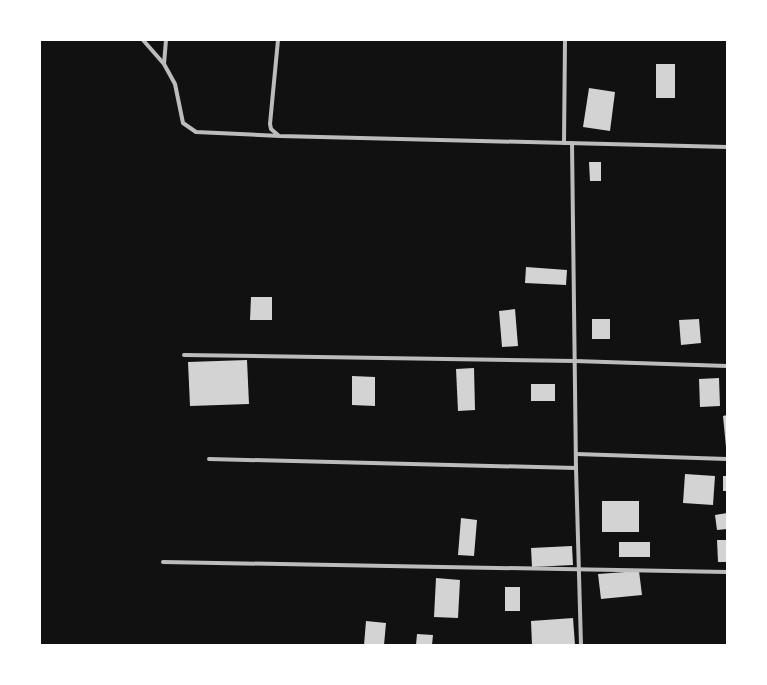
<svg xmlns="http://www.w3.org/2000/svg" width="767" height="685" font-family="'Work Sans',sans-serif">
<style>
.building{fill:#d3d3d3}
.lines{fill:none;stroke-linecap:round;stroke-linejoin:round}
.minor{stroke:#bcbcbc;stroke-width:4}
</style>
<rect width="100%" height="100%" fill="#111"/>
<!-- building -->
<g class="building">
<rect x="656" y="64" width="19" height="34"/>
<polygon points="589,88 615,92 610,131 583,127"/>
<polygon points="589,162 601,162 601,181 590,181"/>
<polygon points="526,267 567,270 566,285 525,283"/>
<polygon points="251,297 272,297 272,320 250,320"/>
<polygon points="515,309 518,346 502,347 499,311"/>
<rect x="592" y="319" width="18" height="20"/>
<polygon points="699,319 701,343 681,345 679,320"/>
<polygon points="247,360 249,404 190,406 188,362"/>
<polygon points="474,368 475,410 458,411 456,369"/>
<polygon points="352,376 375,377 375,406 352,405"/>
<polygon points="719,378 720,406 700,407 699,379"/>
<rect x="531" y="384" width="24" height="17"/>
<polygon points="727,415 727,447 726,447 723,416"/>
<polygon points="685,474 715,476 713,505 683,503"/>
<rect x="723" y="476" width="4" height="15"/>
<rect x="602" y="501" width="37" height="31"/>
<polygon points="727,513 727,529 717,530 715,515"/>
<polygon points="461,518 477,520 474,556 458,555"/>
<polygon points="717,540 727,540 727,562 718,562"/>
<rect x="619" y="542" width="31" height="15"/>
<polygon points="572,546 573,565 532,567 531,548"/>
<polygon points="639,571 642,595 601,599 598,574"/>
<polygon points="436,578 460,580 458,618 434,617"/>
<rect x="505" y="587" width="15" height="24"/>
<polygon points="573,618 575,645 532,645 531,621"/>
<polygon points="366,621 386,623 384,645 364,645"/>
<polygon points="417,634 433,635 432,645 416,645"/>
</g>
<g class="lines">
<!-- minor -->
<g class="minor">
<polyline points="143,40 164,64 175,84 183,123 196,132 280,136 727,147"/>
<polyline points="164,64 166,40"/>
<polyline points="278,135 271,129 270,124 278,40"/>
<polyline points="564,143 565,40"/>
<polyline points="572,143 576,468 581,645"/>
<polyline points="184,355 575,361 727,366"/>
<polyline points="576,454 727,459"/>
<polyline points="209,459 576,468"/>
<polyline points="163,562 727,572"/>
</g>
</g>
<!-- border -->
<rect width="767" height="685" fill="none" stroke="#ffffff" stroke-width="82"/>
</svg>
